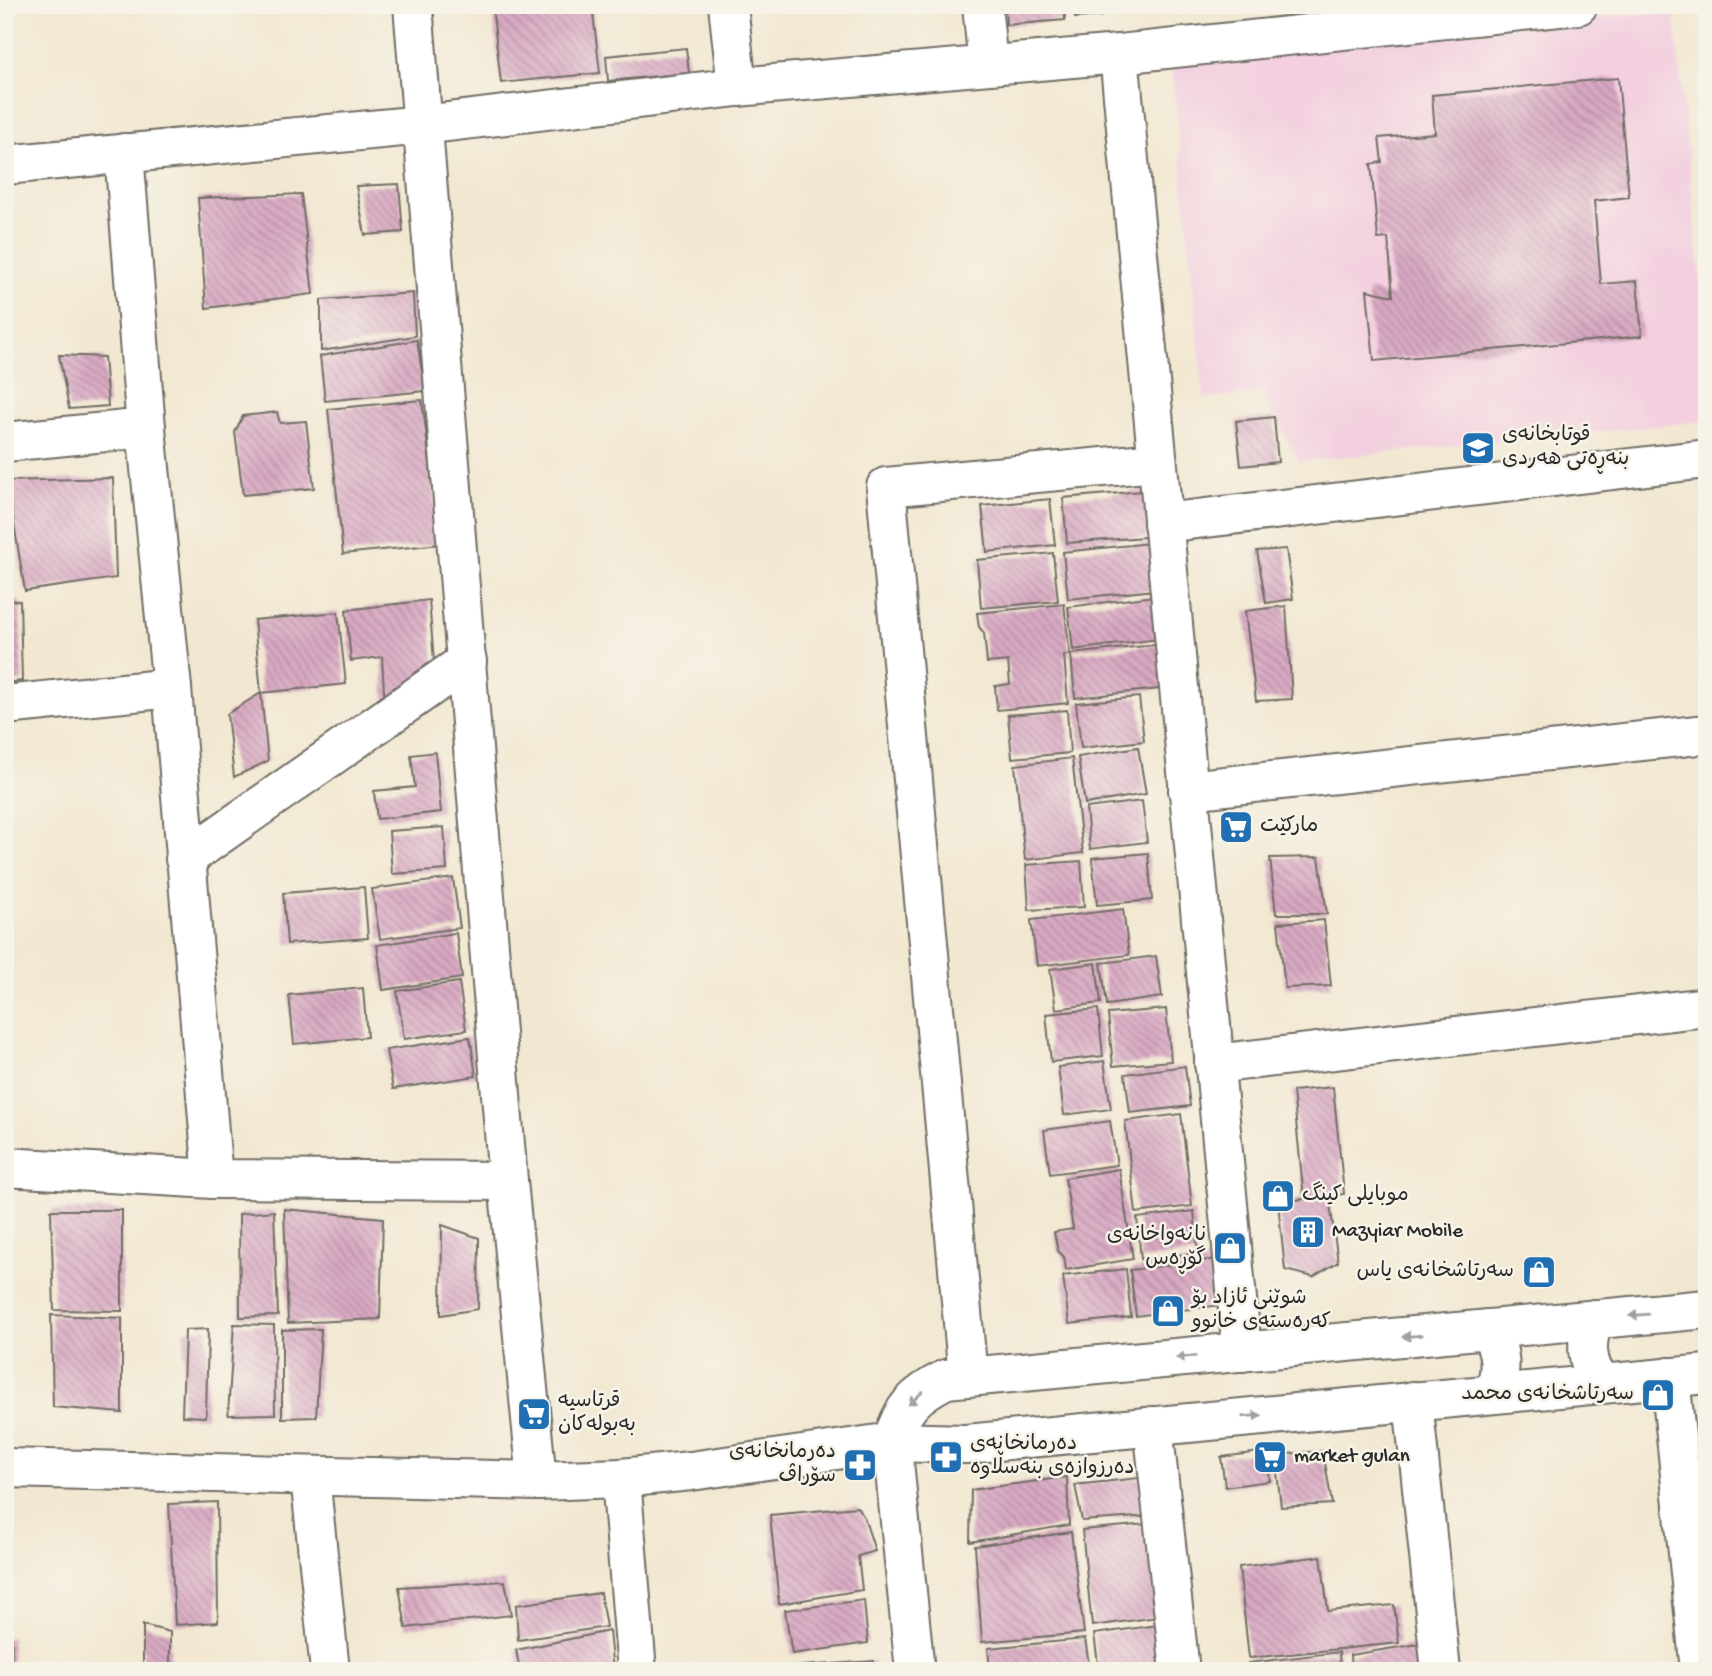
<svg xmlns="http://www.w3.org/2000/svg" width="1712" height="1676" font-family="'Gochi Hand','Playpen Sans Arabic',sans-serif">
<style>
.built{fill:#f3cfdf}
.building{fill:url(#building-back-hatch)}
.lines{fill:none;stroke-linecap:round;stroke-linejoin:round}
.minor-casing{stroke:#716d65;stroke-width:42}
.minor{stroke:#fff;stroke-width:38}
.oneway{fill:#a0a0a0}
.labels{text-anchor:middle;dominant-baseline:central;stroke-width:5;stroke-linejoin:round;paint-order:stroke}
.poi-label{font-size:21px;fill:#2b2b2b;stroke:#f7f3e8;text-anchor:start}
</style>
<defs>
<pattern id="building-back-hatch" width="6" height="6" patternUnits="userSpaceOnUse" patternTransform="scale(1.75)"><rect width="6" height="6" fill="#d9a9c3"/><path d="M-1 5l2 2M0 0l6 6M5-1l2 2" fill="none" stroke="#b08a9f"/></pattern>
</defs>
<rect width="100%" height="100%" fill="#f7f3e8"/>
<filter id="ink" filterUnits="userSpaceOnUse"><feTurbulence type="fractalNoise" baseFrequency=".0143" numOctaves="2"/><feDisplacementMap in="SourceGraphic" scale="14" xChannelSelector="R" yChannelSelector="G"/><feConvolveMatrix kernelMatrix="1 2 1 2 8 2 1 2 1" color-interpolation-filters="sRGB"/></filter>
<filter id="wash" filterUnits="userSpaceOnUse"><feTurbulence type="fractalNoise" baseFrequency=".00686" numOctaves="4" result="noise"/><feDisplacementMap in="SourceGraphic" scale="28" xChannelSelector="R" yChannelSelector="G"/><feGaussianBlur stdDeviation="1.57" result="paint"/><feColorMatrix in="noise" values="0 0 0 0 0 0 0 0 0 0 0 0 0 0 0 0 0 1.4 0 .05"/><feComposite in="paint" operator="in"/></filter>
<g filter="url(#wash)">
<rect width="100%" height="100%" fill="#f2e8d2"/>
<!-- built -->
<polygon class="built" points="1674,11 1707,345 1707,421 1299,461 1261,393 1204,399 1171,60"/>
<g id="blocks">
<!-- building -->
<g class="building">
<polygon points="492,5 592,5 600,73 501,83"/>
<polygon points="604,5 628,5 629,9 604,11"/>
<polygon points="1005,5 1064,5 1065,20 1006,25"/>
<polygon points="1074,5 1102,5 1102,16 1075,18"/>
<polygon points="686,48 689,73 608,81 606,56"/>
<polygon points="1618,78 1629,197 1594,201 1601,284 1637,281 1642,336 1374,361 1367,290 1393,296 1388,238 1378,239 1371,164 1382,162 1379,138 1435,133 1432,95"/>
<polygon points="399,184 403,232 365,235 356,186"/>
<polygon points="301,194 313,294 206,308 198,198"/>
<polygon points="413,293 415,336 321,351 321,300"/>
<polygon points="417,340 425,391 325,401 320,356"/>
<polygon points="59,355 104,357 108,406 69,409"/>
<polygon points="422,400 440,544 343,554 328,409"/>
<polygon points="277,412 280,423 306,421 314,488 243,495 235,432 243,416"/>
<polygon points="1274,417 1278,462 1241,466 1236,421"/>
<polygon points="113,478 116,578 25,591 7,481"/>
<polygon points="1154,490 1158,536 1067,543 1063,498"/>
<polygon points="1050,499 1055,545 987,552 982,506"/>
<polygon points="1150,543 1155,590 1068,599 1063,552"/>
<polygon points="1286,549 1293,599 1266,603 1257,551"/>
<polygon points="1053,553 1058,601 981,608 977,560"/>
<polygon points="1162,595 1167,638 1073,650 1068,607"/>
<polygon points="5,600 20,601 22,681 5,683"/>
<polygon points="429,600 435,674 385,709 382,657 351,661 346,610"/>
<polygon points="1064,604 1070,655 1064,655 1068,703 997,710 995,686 1010,684 1008,661 987,663 984,633 979,627 977,613"/>
<polygon points="1286,606 1292,699 1256,701 1245,611"/>
<polygon points="338,612 346,684 261,693 254,620"/>
<polygon points="1163,644 1168,688 1075,698 1071,654"/>
<polygon points="261,693 268,761 234,777 227,714"/>
<polygon points="1139,697 1144,741 1081,748 1076,703"/>
<polygon points="1067,710 1070,753 1012,758 1008,715"/>
<polygon points="1138,747 1146,794 1085,804 1078,757"/>
<polygon points="435,752 441,812 377,819 374,791 415,787 411,755"/>
<polygon points="1072,758 1083,853 1025,860 1015,765"/>
<polygon points="1142,801 1147,842 1090,849 1086,808"/>
<polygon points="444,827 447,870 392,874 389,831"/>
<polygon points="1148,853 1152,900 1097,905 1092,858"/>
<polygon points="1319,857 1327,914 1276,914 1270,858"/>
<polygon points="1081,861 1084,907 1029,910 1026,865"/>
<polygon points="453,878 460,928 380,939 372,889"/>
<polygon points="364,887 368,938 287,944 283,893"/>
<polygon points="1123,909 1129,955 1037,966 1031,920"/>
<polygon points="1324,920 1331,986 1285,988 1278,923"/>
<polygon points="456,933 462,978 383,990 377,945"/>
<polygon points="1156,956 1162,997 1107,1005 1101,963"/>
<polygon points="1096,963 1101,1003 1056,1009 1050,969"/>
<polygon points="459,982 466,1030 404,1039 397,991"/>
<polygon points="363,988 367,1037 294,1044 289,995"/>
<polygon points="1098,1009 1103,1056 1051,1062 1046,1014"/>
<polygon points="1166,1009 1171,1061 1113,1066 1108,1014"/>
<polygon points="470,1037 476,1076 393,1089 386,1050"/>
<polygon points="1104,1061 1111,1109 1064,1115 1058,1067"/>
<polygon points="1185,1066 1190,1106 1130,1113 1125,1074"/>
<polygon points="1333,1087 1344,1194 1329,1196 1338,1262 1313,1277 1285,1270 1278,1202 1304,1199 1293,1091"/>
<polygon points="1181,1114 1192,1206 1136,1213 1125,1121"/>
<polygon points="1110,1121 1117,1165 1050,1174 1044,1130"/>
<polygon points="1119,1169 1133,1259 1066,1270 1064,1257 1058,1251 1054,1232 1073,1229 1065,1178"/>
<polygon points="284,1209 383,1218 380,1319 288,1323"/>
<polygon points="51,1210 122,1210 122,1311 54,1310"/>
<polygon points="274,1211 278,1316 240,1317 239,1214"/>
<polygon points="1194,1211 1198,1253 1141,1259 1137,1218"/>
<polygon points="442,1225 479,1238 478,1309 441,1315"/>
<polygon points="1216,1259 1222,1305 1136,1316 1130,1270"/>
<polygon points="1126,1269 1131,1317 1069,1324 1063,1276"/>
<polygon points="51,1315 122,1318 122,1413 53,1407"/>
<polygon points="234,1324 274,1325 275,1414 228,1415"/>
<polygon points="208,1329 206,1417 182,1416 185,1330"/>
<polygon points="321,1329 316,1417 282,1418 282,1330"/>
<polygon points="1267,1451 1270,1481 1225,1487 1221,1457"/>
<polygon points="1323,1451 1332,1504 1281,1507 1275,1455"/>
<polygon points="1067,1477 1069,1525 970,1542 971,1490"/>
<polygon points="1148,1477 1152,1516 1082,1521 1075,1485"/>
<polygon points="217,1502 218,1622 175,1625 169,1504"/>
<polygon points="857,1507 864,1517 875,1551 858,1556 862,1590 779,1604 770,1515"/>
<polygon points="1147,1524 1158,1617 1092,1626 1082,1530"/>
<polygon points="1071,1532 1084,1633 982,1642 975,1546"/>
<polygon points="1321,1556 1328,1611 1394,1605 1399,1643 1249,1658 1239,1567"/>
<polygon points="505,1581 511,1615 406,1628 399,1587"/>
<polygon points="600,1593 606,1627 518,1640 516,1605"/>
<polygon points="864,1600 868,1643 792,1654 785,1610"/>
<polygon points="143,1625 170,1632 170,1671 143,1671"/>
<polygon points="1158,1625 1161,1669 1099,1671 1094,1634"/>
<polygon points="609,1631 613,1671 520,1671 516,1650"/>
<polygon points="5,1638 12,1638 11,1671 5,1671"/>
<polygon points="1085,1639 1090,1671 990,1671 988,1648"/>
<polygon points="1419,1644 1425,1671 1351,1671 1350,1655"/>
<polygon points="1339,1652 1340,1671 1249,1671 1248,1663"/>
<polygon points="874,1661 875,1671 790,1671 789,1667"/>
</g>
</g>
</g>
<g filter="url(#ink)">
<use href="#blocks" fill-opacity="0" stroke="#716d65" stroke-width="2"/>
<g class="lines">
<!-- minor casing -->
<g class="minor-casing">
<g id="minor">
<polyline points="413,5 508,1181 537,1481"/>
<polyline points="728,5 737,87"/>
<polyline points="982,5 988,65"/>
<polyline points="1119,54 1242,1352"/>
<polyline points="124,153 146,428 172,688 213,1179"/>
<polyline points="5,165 423,125 737,87 1119,54 1578,5"/>
<polyline points="5,442 146,428"/>
<polyline points="1163,523 1707,459"/>
<polyline points="5,705 172,688"/>
<polyline points="1188,790 1707,734"/>
<polyline points="185,859 467,661"/>
<polyline points="1214,1064 1707,1007"/>
<polyline points="5,1167 213,1179 508,1181"/>
<path d="M1595 1319C1584 1342 1586 1362 1600 1383"/>
<path d="M1488 1329C1502 1351 1503 1370 1493 1394"/>
<polyline points="968,1377 886,487 1157,462"/>
<polyline points="1670,1377 1700,1671"/>
<polyline points="1413,1401 1441,1671"/>
<polyline points="1153,1426 1180,1671"/>
<polyline points="5,1468 537,1481 621,1478 691,1471 892,1442 966,1444 1707,1374"/>
<polyline points="310,1476 330,1671"/>
<polyline points="621,1478 637,1671"/>
<path d="M915 1671 892 1442C902 1408 914 1395 946 1379L1707 1309"/>
</g>
</g>
<!-- minor -->
<use href="#minor" class="minor"/>
</g>
<!-- one-way arrows -->
<defs><path id="oneway-solid" d="M-6-.8H1V-3.2L6.5 0L1 3.2V.8H-6Z" transform="scale(1.75)"/></defs>
<g class="oneway">
<use href="#oneway-solid" transform="translate(1639 1315) rotate(175)"/>
<use href="#oneway-solid" transform="translate(1412 1336) rotate(175)"/>
<use href="#oneway-solid" transform="translate(1186 1357) rotate(175)"/>
<use href="#oneway-solid" transform="translate(916 1398) rotate(137)"/>
<use href="#oneway-solid" transform="translate(1252 1416) rotate(-5)"/>
</g>
</g>
<!-- icons -->
<defs>
<g id="school-square" transform="scale(1.75)"><rect x="-9" y="-9" width="18" height="18" rx="4" fill="#1f6fb2" stroke="#f7f3e8"/><path d="M0-5L7-2L0 1L-7-2ZM-4 1L0 2.5L4 1V4Q0 6-4 4Z" fill="#fff"/></g>
<g id="supermarket-square" transform="scale(1.75)"><rect x="-9" y="-9" width="18" height="18" rx="4" fill="#1f6fb2" stroke="#f7f3e8"/><path d="M-6-5.5h2.5l.6 2H6L4.5 2H-2.5L-4.4-4H-6ZM-1.5 3.2a1.3 1.3 0 1 0 .1 0ZM3 3.2a1.3 1.3 0 1 0 .1 0Z" fill="#fff"/></g>
<g id="shop-square" transform="scale(1.75)"><rect x="-9" y="-9" width="18" height="18" rx="4" fill="#1f6fb2" stroke="#f7f3e8"/><path d="M-5-2.5h2.3a2.7 3.5 0 0 1 5.4 0H5L5.5 6h-11ZM-1.5-2.5h3a1.5 2.3 0 0 0-3 0Z" fill="#fff"/></g>
<g id="building-square" transform="scale(1.75)"><rect x="-9" y="-9" width="18" height="18" rx="4" fill="#1f6fb2" stroke="#f7f3e8"/><path d="M-4-6H4V6H1V3H-1V6H-4ZM-2.5-4.3h1.7v1.8h-1.7ZM.8-4.3h1.7v1.8H.8ZM-2.5-1h1.7V.8h-1.7ZM.8-1h1.7V.8H.8Z" fill="#fff"/></g>
<g id="pharmacy-square" transform="scale(1.75)"><rect x="-9" y="-9" width="18" height="18" rx="4" fill="#1f6fb2" stroke="#f7f3e8"/><path d="M-2-6h4v4h4v4h-4v4h-4v-4h-4v-4h4Z" fill="#fff"/></g>
</defs>
<g fill-rule="evenodd">
<use href="#school-square" x="1478" y="448"/>
<use href="#supermarket-square" x="1236" y="827"/>
<use href="#shop-square" x="1278" y="1196"/>
<use href="#building-square" x="1308" y="1232"/>
<use href="#shop-square" x="1230" y="1248"/>
<use href="#shop-square" x="1539" y="1272"/>
<use href="#shop-square" x="1168" y="1311"/>
<use href="#shop-square" x="1658" y="1395"/>
<use href="#supermarket-square" x="534" y="1414"/>
<use href="#pharmacy-square" x="946" y="1457"/>
<use href="#supermarket-square" x="1270" y="1457"/>
<use href="#pharmacy-square" x="860" y="1465"/>
</g>
<g class="labels">
<!-- poi labels -->
<g class="poi-label">
<text x="1502" y="436">قوتابخانەی<tspan x="1502" dy="24">بنەڕەتی هەردی</tspan></text>
<text x="1260" y="827">ماركێت</text>
<text x="1302" y="1196">موبايلى كينگ</text>
<text x="1332" y="1232">Mazyiar Mobile</text>
<text x="1206" y="1236" text-anchor="end">نانەواخانەی<tspan x="1206" dy="24">گۆڕەس</tspan></text>
<text x="1514" y="1272" text-anchor="end">سەرتاشخانەی یاس</text>
<text x="1192" y="1299">شوێنی ئازاد بۆ<tspan x="1192" dy="24">كەرەستەی خانوو</tspan></text>
<text x="1634" y="1395" text-anchor="end">سەرتاشخانەی محمد</text>
<text x="558" y="1402">قرتاسیە<tspan x="558" dy="24">بەبولەکان</tspan></text>
<text x="970" y="1445">دەرمانخانەی<tspan x="970" dy="24">دەرزوازەی بنەسڵاوە</tspan></text>
<text x="836" y="1453" text-anchor="end">دەرمانخانەی<tspan x="836" dy="24">سۆراڤ</tspan></text>
<text x="1294" y="1457">market gulan</text>
</g>
</g>
<!-- margin -->
<rect width="1712" height="1676" fill="none" stroke="#f7f3e8" stroke-width="28"/>
</svg>
